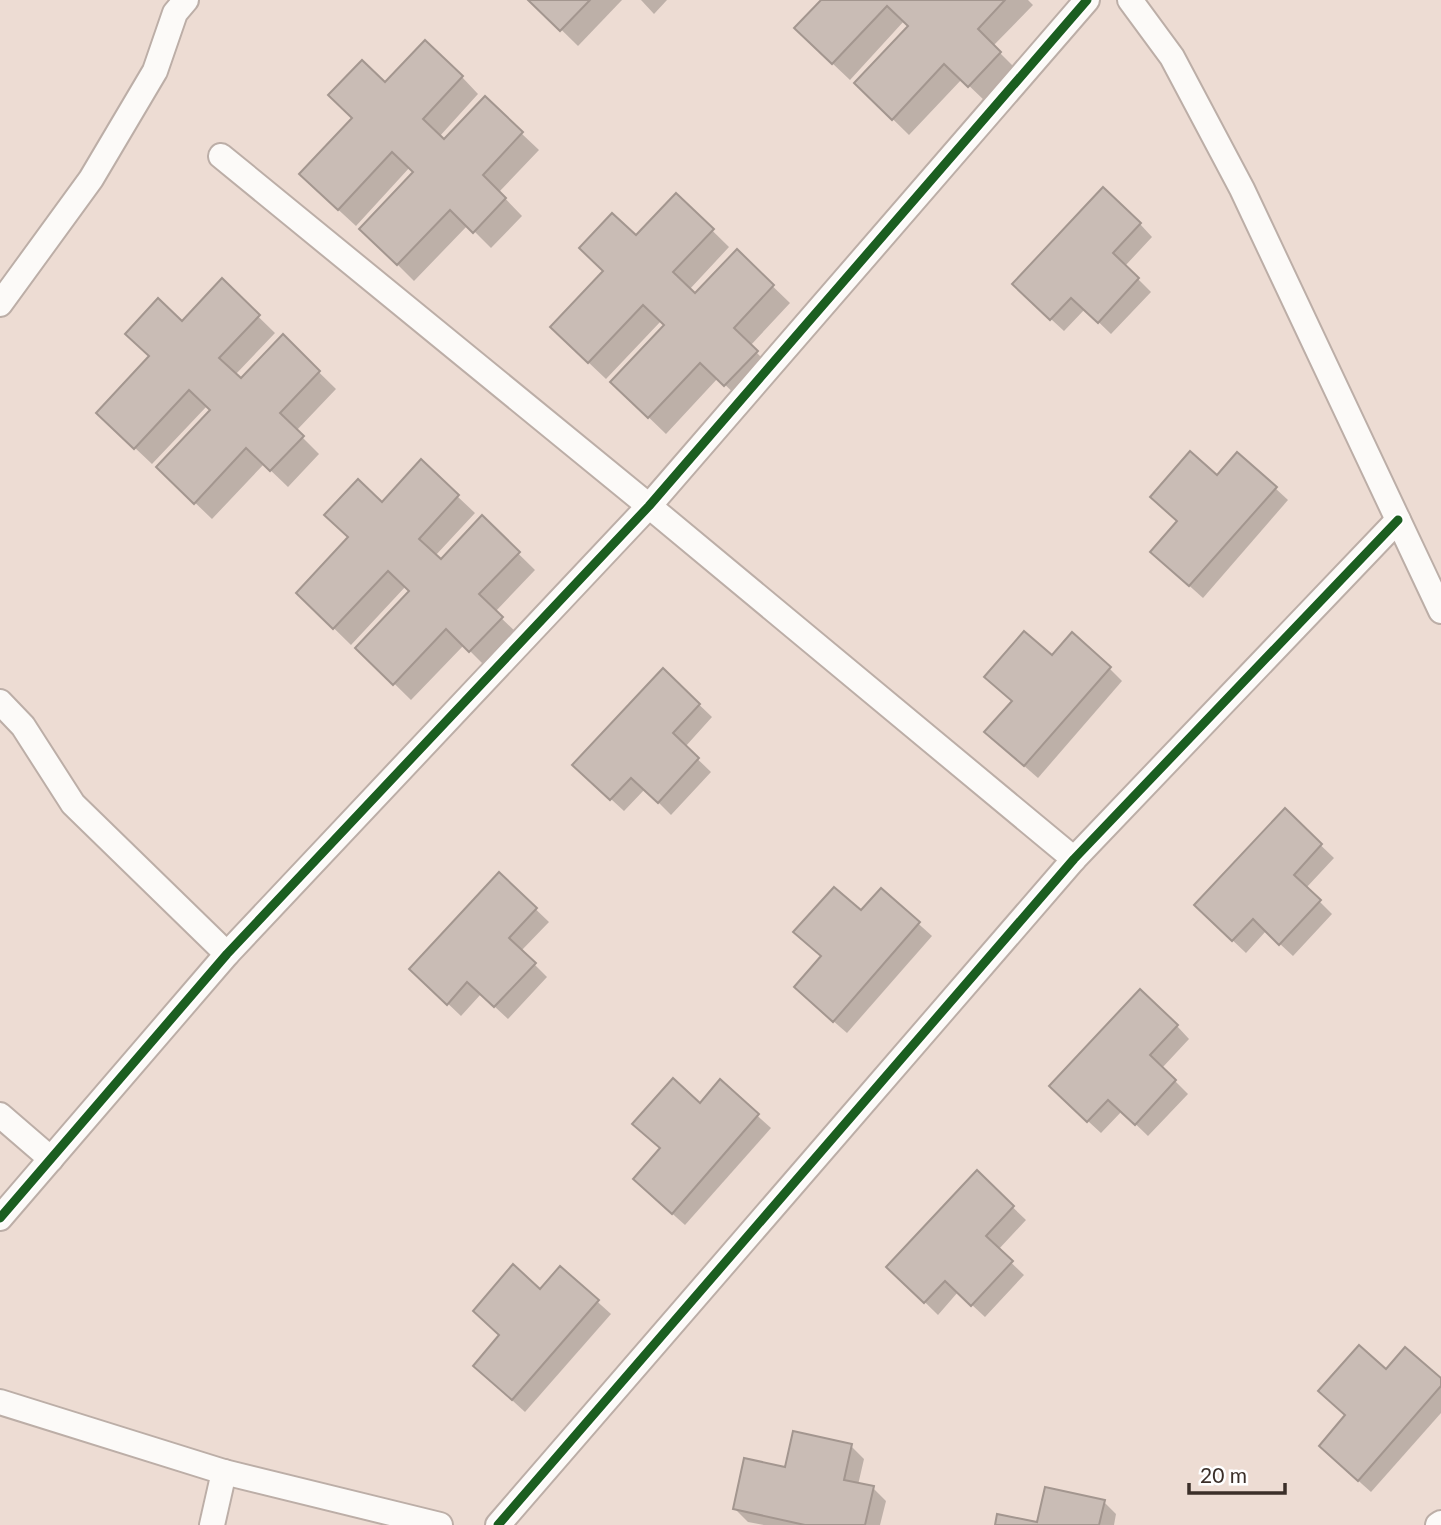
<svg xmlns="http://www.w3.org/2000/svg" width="1441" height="1525" font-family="Lato,sans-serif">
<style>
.shadow{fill:#0003}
.building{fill:#c9bcb5;stroke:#a3968f;stroke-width:2}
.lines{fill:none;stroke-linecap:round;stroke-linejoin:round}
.street-casing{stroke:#bcaea7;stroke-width:28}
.street{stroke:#fcfaf8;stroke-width:24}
.cycleway-casing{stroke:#fff;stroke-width:13}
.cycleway{stroke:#1b5e20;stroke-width:9}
</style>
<rect width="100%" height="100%" fill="#eddcd3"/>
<!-- shadow -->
<g class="shadow">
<polygon points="531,0 622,0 578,46"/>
<polygon points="641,0 667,0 654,14"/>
<polygon points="823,0 1028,0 1033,5 993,46 1017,70 986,102 962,79 909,135 856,83 910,27 904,21 850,80 813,45"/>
<polygon points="462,77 478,94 439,137 444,142 485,99 539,150 499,192 522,216 491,248 468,225 414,281 362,229 415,172 410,167 356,226 318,191 386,85"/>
<polygon points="676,195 729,247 689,290 695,295 737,252 790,303 750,346 773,369 742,401 718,378 666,434 612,382 666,325 661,321 606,379 569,344 636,238"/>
<polygon points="1140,224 1152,237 1125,266 1151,292 1111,334 1085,309 1064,331 1027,297"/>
<polygon points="222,281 275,333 235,375 241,381 283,337 336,389 296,431 319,454 288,487 264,464 212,519 158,467 212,411 207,406 152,464 115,429 182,323"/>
<polygon points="421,462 475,513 435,556 441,562 482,518 535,570 495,612 519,635 487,668 464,645 411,700 358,648 411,592 406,586 351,645 298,593"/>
<polygon points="1218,478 1275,488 1288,500 1203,598 1165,564"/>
<polygon points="1052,658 1109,668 1122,681 1038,778 999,744"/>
<polygon points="663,670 712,717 685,747 711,772 671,815 645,789 624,811 587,777"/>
<polygon points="1285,811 1334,858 1306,888 1332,914 1293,956 1266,931 1246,953 1209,918"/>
<polygon points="499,874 549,922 521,951 547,977 508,1019 481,994 461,1016 424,981"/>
<polygon points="881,890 932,936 847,1033 809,1000 861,913"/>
<polygon points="1177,1026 1189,1039 1162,1068 1188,1094 1148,1136 1122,1111 1101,1133 1064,1099"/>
<polygon points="720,1082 771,1128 685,1225 648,1192 700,1105"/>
<polygon points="977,1173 1026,1220 998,1250 1024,1275 985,1317 958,1292 938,1315 889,1267"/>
<polygon points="560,1268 611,1314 525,1412 488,1378 501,1335"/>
<polygon points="1386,1372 1441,1380 1441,1413 1371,1492 1334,1459 1347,1416"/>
<polygon points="851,1446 864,1459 858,1485 873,1488 886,1501 880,1525 764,1525 748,1522 735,1509"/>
<polygon points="1104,1502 1116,1514 1114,1525 996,1525 1039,1525"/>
</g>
<!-- building -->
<g class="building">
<polygon points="528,0 590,0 560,31"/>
<polygon points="821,0 1005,0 978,29 1001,52 968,87 944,64 892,120 854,83 908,26 887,6 832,64 794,28"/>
<polygon points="425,40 463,76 423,119 444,139 485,96 523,132 483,175 506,198 473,233 450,210 397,265 359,229 413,172 392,152 338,210 299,174 352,118 328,95 362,60 385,82"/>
<polygon points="1103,187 1141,223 1113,253 1139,278 1098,323 1071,298 1050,320 1012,284"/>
<polygon points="676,193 714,229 673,272 695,293 737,249 774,285 734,328 758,351 724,386 700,363 648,418 610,382 664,325 643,305 588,363 550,327 603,271 579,248 612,213 636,235"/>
<polygon points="222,278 260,315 219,358 241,378 283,334 320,371 280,413 304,436 270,471 246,448 194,504 156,467 210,410 189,390 134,449 96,413 149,356 125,334 158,298 182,321"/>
<polygon points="1190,451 1217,475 1237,452 1277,487 1189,586 1150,552 1177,521 1150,497"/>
<polygon points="421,459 459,495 419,539 441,559 482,515 520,552 479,594 503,617 469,652 446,629 393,685 355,648 409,591 388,571 333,629 296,593 348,537 324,515 358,479 382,502"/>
<polygon points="1024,631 1052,655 1072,632 1111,667 1024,766 984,732 1012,701 984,677"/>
<polygon points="663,668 700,704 673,733 699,758 658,803 631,778 610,800 572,765"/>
<polygon points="1285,808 1322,844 1294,875 1321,900 1279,945 1253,919 1232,941 1194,905"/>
<polygon points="499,872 537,908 509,938 536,963 494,1007 467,982 447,1005 409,969"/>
<polygon points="834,887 861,910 881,888 920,922 833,1022 794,987 821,956 793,932"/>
<polygon points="1140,989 1178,1025 1150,1055 1176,1080 1135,1125 1108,1100 1087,1122 1049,1086"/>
<polygon points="673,1078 700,1103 720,1079 759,1114 672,1214 633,1179 660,1148 632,1124"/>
<polygon points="977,1170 1014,1206 986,1236 1013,1261 971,1306 945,1281 924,1303 886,1267"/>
<polygon points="513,1264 540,1289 560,1266 599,1300 512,1400 473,1366 499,1335 473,1311"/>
<polygon points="1359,1345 1386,1369 1405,1347 1441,1378 1441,1386 1358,1481 1319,1446 1345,1415 1318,1391"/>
<polygon points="793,1431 852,1444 844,1480 874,1486 865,1525 805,1525 733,1509 744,1458 785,1467"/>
<polygon points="1045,1487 1105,1500 1099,1525 995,1525 997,1514 1037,1522"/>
</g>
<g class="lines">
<!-- street casing -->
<g class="street-casing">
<g id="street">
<polyline points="1130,0 1172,57 1242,189 1441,611"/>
<polyline points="221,156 649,506 1074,859"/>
<polyline points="0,304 91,179 155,71 175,13 186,0"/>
<polyline points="0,702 23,726 73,804 227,954"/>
<polyline points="0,1115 51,1159"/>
<polyline points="0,1218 227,954 649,506 1087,0"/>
<polyline points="0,1402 224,1472 440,1525"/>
<polyline points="212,1525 224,1472"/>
<polyline points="498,1525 1074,859 1398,520"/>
<polyline points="1438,1525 1441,1523"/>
</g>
</g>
<!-- street -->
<use href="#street" class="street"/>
<!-- cycleway casing -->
<g class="cycleway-casing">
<g id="cycleway">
<polyline points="0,1218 227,954 649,506 1087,0"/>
<polyline points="498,1525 1074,859 1398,520"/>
</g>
</g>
<!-- cycleway -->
<use href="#cycleway" class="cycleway"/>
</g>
<!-- scale -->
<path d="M1189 1483v10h96v-10" fill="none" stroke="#3b2f29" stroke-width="3.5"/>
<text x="1200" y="1483" font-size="21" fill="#3b2f29" stroke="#ffffff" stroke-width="5" paint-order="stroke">20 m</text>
</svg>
